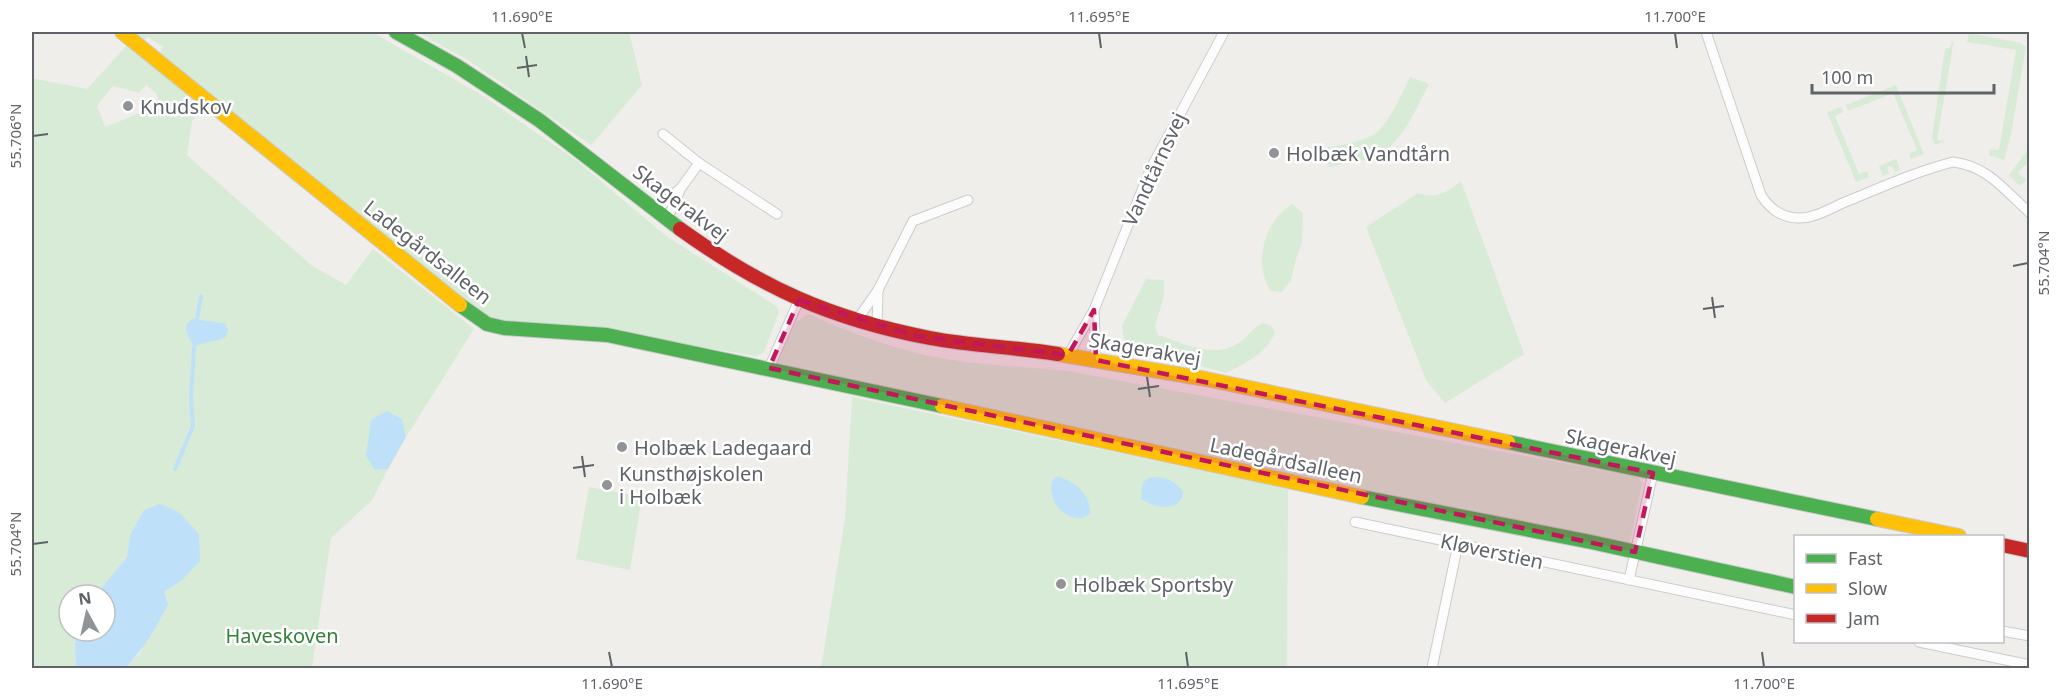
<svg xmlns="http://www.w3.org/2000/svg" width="2061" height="700" font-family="'Noto Sans',sans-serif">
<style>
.green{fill:#d8ebd6;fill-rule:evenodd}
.water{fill:#bfe0f9}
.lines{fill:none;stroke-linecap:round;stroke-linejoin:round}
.stream{stroke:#bfe0f9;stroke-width:4}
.street-casing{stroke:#cbcccc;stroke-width:11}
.fast-casing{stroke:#cacacb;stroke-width:16}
.slow-casing{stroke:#cacacb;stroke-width:16}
.jam-casing{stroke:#cacacb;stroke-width:16}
.street{stroke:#fdfcfc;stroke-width:9}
.fast{stroke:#4caf50;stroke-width:14}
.slow{stroke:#ffc107;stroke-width:14}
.jam{stroke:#c62828;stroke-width:14}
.marked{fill:#c2185b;fill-opacity:0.2;stroke:#c2185b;stroke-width:4.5;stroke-dasharray:12 8;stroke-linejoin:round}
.ticks{fill:none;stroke:#5f6368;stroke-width:2}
.poi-dot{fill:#919496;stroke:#fff;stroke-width:2}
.labels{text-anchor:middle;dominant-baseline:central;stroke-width:5;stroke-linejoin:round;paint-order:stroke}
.poi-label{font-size:20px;fill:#5f6368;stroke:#fff;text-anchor:start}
.street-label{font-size:20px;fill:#5f6368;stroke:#fff}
.park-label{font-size:20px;fill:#348238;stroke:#fff}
.neatline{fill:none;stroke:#5f6368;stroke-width:2}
.ticks-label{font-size:15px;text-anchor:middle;fill:#5f6368}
</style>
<rect width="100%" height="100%" fill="#efeeea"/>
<!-- green -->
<g class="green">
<polygon points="128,32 372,32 480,94 576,160 666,236 776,306 779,312 764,352 756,356 643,337 504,325 479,313 159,54 163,47 148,37 142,43"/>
<polygon points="417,32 629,32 642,85 591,145 468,60"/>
<polygon points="1969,33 2020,43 2026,47 2011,134 2004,160 1989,155 1990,149 1999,150 2016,50 1967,42"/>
<polygon points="1954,40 1937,140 1945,141 1935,145 1932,137 1945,49 1949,48"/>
<path d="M129 43 206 105 192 121 187 155 311 265 346 285 373 249 474 329 406 437 402 419 375 470 388 469 372 500 331 538 312 668H125L140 653 164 592 181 581 130 535 127 557 96 595H69V631H79L75 638 76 668H32V78L87 89ZM146 85 156 93 160 105 105 127 97 106 113 86 139 93Z"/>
<path d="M1410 77 1429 84C1416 108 1404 140 1380 154 1368 161 1343 164 1329 167L1323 148C1340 145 1361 143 1376 133 1388 125 1404 90 1410 77Z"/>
<polygon points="1896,85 1924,154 1911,159 1909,154 1917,150 1893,93 1848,111 1846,105"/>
<polygon points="1841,107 1843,112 1835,116 1859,174 1867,171 1869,177 1856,182 1827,112"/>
<polygon points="2029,148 2029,161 2018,173 2026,180 2020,186 2009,175"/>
<polygon points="1896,159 1900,170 1895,172 1892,166 1887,167 1889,174 1883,176 1879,166"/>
<path d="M1461 181 1524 354 1445 403 1426 380 1366 227 1418 193C1436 199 1448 192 1461 181Z"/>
<path d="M1292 204 1303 213 1302 243 1296 259 1291 280 1282 292 1271 291C1252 263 1265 221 1292 204Z"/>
<path d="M1146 279 1164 280V296L1155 326 1158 335C1184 343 1212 359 1237 344 1247 338 1252 328 1263 323L1271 326 1275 333C1264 355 1247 362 1226 373L1154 353 1124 339 1122 326Z"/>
<path d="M808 314C844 330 891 348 930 356 975 365 1022 367 1068 371L1638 477 1642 483 1629 546 783 368 779 366 777 362 795 323Z"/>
<polygon points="852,397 1288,489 1287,668 821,668 845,519"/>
<polygon points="589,487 642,497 630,570 576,559"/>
</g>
<!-- water -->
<g class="water">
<path d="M192 319 224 323 228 329 226 337C213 344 206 339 194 348L187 333 186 325Z"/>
<polygon points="387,411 402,419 406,437 388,469 375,470 366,456 371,420"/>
<path d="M1059 477C1076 482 1091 495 1090 514 1070 529 1042 499 1054 478Z"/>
<path d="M1154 477C1166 477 1177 482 1183 492 1182 513 1153 508 1141 499L1142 486 1146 479Z"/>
<path d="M160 504 179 512 199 534 200 561 181 581 164 592 168 604C156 628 144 649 125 668H76L75 638 79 631H105V595H96L127 557 130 535 144 510Z"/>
</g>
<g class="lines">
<!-- stream -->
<g class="stream">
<polyline points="197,320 201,296"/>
<polyline points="175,469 193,426 191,398 194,348"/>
</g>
<!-- street casing -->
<g class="street-casing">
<g id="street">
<path d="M1706 32 1761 195C1769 208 1782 218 1798 218 1815 219 1834 206 1850 200 1884 186 1918 171 1953 162 1988 166 2005 191 2030 213"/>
<polyline points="663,134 699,163 777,214"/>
<polyline points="656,210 681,188 699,163"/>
<polyline points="667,220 680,190"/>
<polyline points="1094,310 1096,360"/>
<polyline points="857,320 878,290 913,221 968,200"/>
<polyline points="877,326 878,290"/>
<polyline points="1068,355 1094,310 1150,170 1224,32"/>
<polyline points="769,368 799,300"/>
<polyline points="1355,522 1796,615"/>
<polyline points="1629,580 1653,473"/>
<polyline points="2002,631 2030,636"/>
<polyline points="1919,642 2030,665"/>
<polyline points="1432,668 1458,544"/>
</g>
</g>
<!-- fast casing -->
<g class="fast-casing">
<g id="fast">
<polyline points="396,32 457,66 539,120 680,229"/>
<polyline points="460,305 487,324 504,328 607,335 942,406"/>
<polyline points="1508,442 1877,519"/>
<polyline points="1362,497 1591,542 1796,587"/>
</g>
</g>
<!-- slow casing -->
<g class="slow-casing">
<g id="slow">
<polyline points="122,32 460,305"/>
<polyline points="1058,354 1206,379 1508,442"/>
<polyline points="942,406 1362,497"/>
<polyline points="1877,519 1959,536"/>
</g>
</g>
<!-- jam casing -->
<g class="jam-casing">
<g id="jam">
<path d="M680 229C762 288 831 319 930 338 972 346 1015 347 1058 354"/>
<polyline points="2002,545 2030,551"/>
</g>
</g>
<!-- street -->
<use href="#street" class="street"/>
<!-- fast -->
<use href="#fast" class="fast"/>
<!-- slow -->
<use href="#slow" class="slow"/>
<!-- jam -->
<use href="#jam" class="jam"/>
</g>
<!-- marked area -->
<path class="marked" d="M799 300 917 336 1068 355 1094 310 1096 360 1653 473 1635 552 769 368Z"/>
<!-- ticks -->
<path class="ticks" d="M522 33 525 48M1099 33 1101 48M1675 33 1677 48M526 56 529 77M517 68 537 65M33 136 48 134M2013 266 2028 263M1712 297 1715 318M1703 309 1724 306M1147 377 1150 397M1138 389 1159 386M582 456 585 477M573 468 594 465M33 544 48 542M609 652 612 667M1186 652 1188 667M1762 652 1764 667"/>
<!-- markers -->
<g class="poi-dot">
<circle cx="128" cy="106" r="6"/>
<circle cx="1274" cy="153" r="6"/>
<circle cx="622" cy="447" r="6"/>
<circle cx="607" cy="485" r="6"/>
<circle cx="1061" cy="584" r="6"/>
</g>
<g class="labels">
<!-- poi labels -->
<g class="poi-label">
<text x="140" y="106">Knudskov</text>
<text x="1286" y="153">Holbæk Vandtårn</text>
<text x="634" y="447">Holbæk Ladegaard</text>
<text x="619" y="473">Kunsthøjskolen<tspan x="619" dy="23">i Holbæk</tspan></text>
<text x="1073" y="584">Holbæk Sportsby</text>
</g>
<!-- street labels -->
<g class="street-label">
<text transform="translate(1154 169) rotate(-65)">Vandtårnsvej</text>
<text transform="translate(681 203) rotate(37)">Skagerakvej</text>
<text transform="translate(428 252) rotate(38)">Ladegårdsalleen</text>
<text transform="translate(1145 349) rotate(10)">Skagerakvej</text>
<text transform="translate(1621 447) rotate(12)">Skagerakvej</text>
<text transform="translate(1286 460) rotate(12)">Ladegårdsalleen</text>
<text transform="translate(1492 551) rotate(12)">Kløverstien</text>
</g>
<!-- park labels -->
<g class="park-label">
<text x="282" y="635">Haveskoven</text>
</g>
</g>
<!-- border -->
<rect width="2061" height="700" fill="none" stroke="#ffffff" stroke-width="66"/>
<!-- legend -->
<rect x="1794" y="535" width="210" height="108" fill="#ffffff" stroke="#bfc1c3" stroke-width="1.5"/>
<rect x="1806" y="554" width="30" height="9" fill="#4caf50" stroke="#bfc1c3" stroke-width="1.5"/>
<text x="1848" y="565" font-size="18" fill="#5f6368">Fast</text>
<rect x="1806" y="584" width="30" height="9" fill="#ffc107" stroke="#bfc1c3" stroke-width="1.5"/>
<text x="1848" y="595" font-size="18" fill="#5f6368">Slow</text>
<rect x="1806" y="614" width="30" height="9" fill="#c62828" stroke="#bfc1c3" stroke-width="1.5"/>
<text x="1848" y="625" font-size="18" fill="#5f6368">Jam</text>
<!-- north arrow -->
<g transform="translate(87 613) rotate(352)"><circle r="28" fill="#ffffff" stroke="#bfc1c3" stroke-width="1.5"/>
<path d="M0-4.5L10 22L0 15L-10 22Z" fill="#919496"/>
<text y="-9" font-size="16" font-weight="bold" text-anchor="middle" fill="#5f6368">N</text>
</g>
<!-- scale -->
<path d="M1812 84v9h182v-9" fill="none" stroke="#5f6368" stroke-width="3"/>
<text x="1821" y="84" font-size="18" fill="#5f6368" stroke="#ffffff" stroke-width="4.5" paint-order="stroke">100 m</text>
<rect x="33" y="33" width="1995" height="634" class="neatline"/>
<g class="ticks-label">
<text x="522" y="22">11.690°E</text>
<text x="1099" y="22">11.695°E</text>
<text x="1675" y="22">11.700°E</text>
<text transform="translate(16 136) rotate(-90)" y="5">55.706°N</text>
<text transform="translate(2044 263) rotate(-90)" y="5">55.704°N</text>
<text transform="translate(16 544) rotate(-90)" y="5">55.704°N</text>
<text x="612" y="689">11.690°E</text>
<text x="1188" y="689">11.695°E</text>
<text x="1764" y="689">11.700°E</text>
</g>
</svg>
